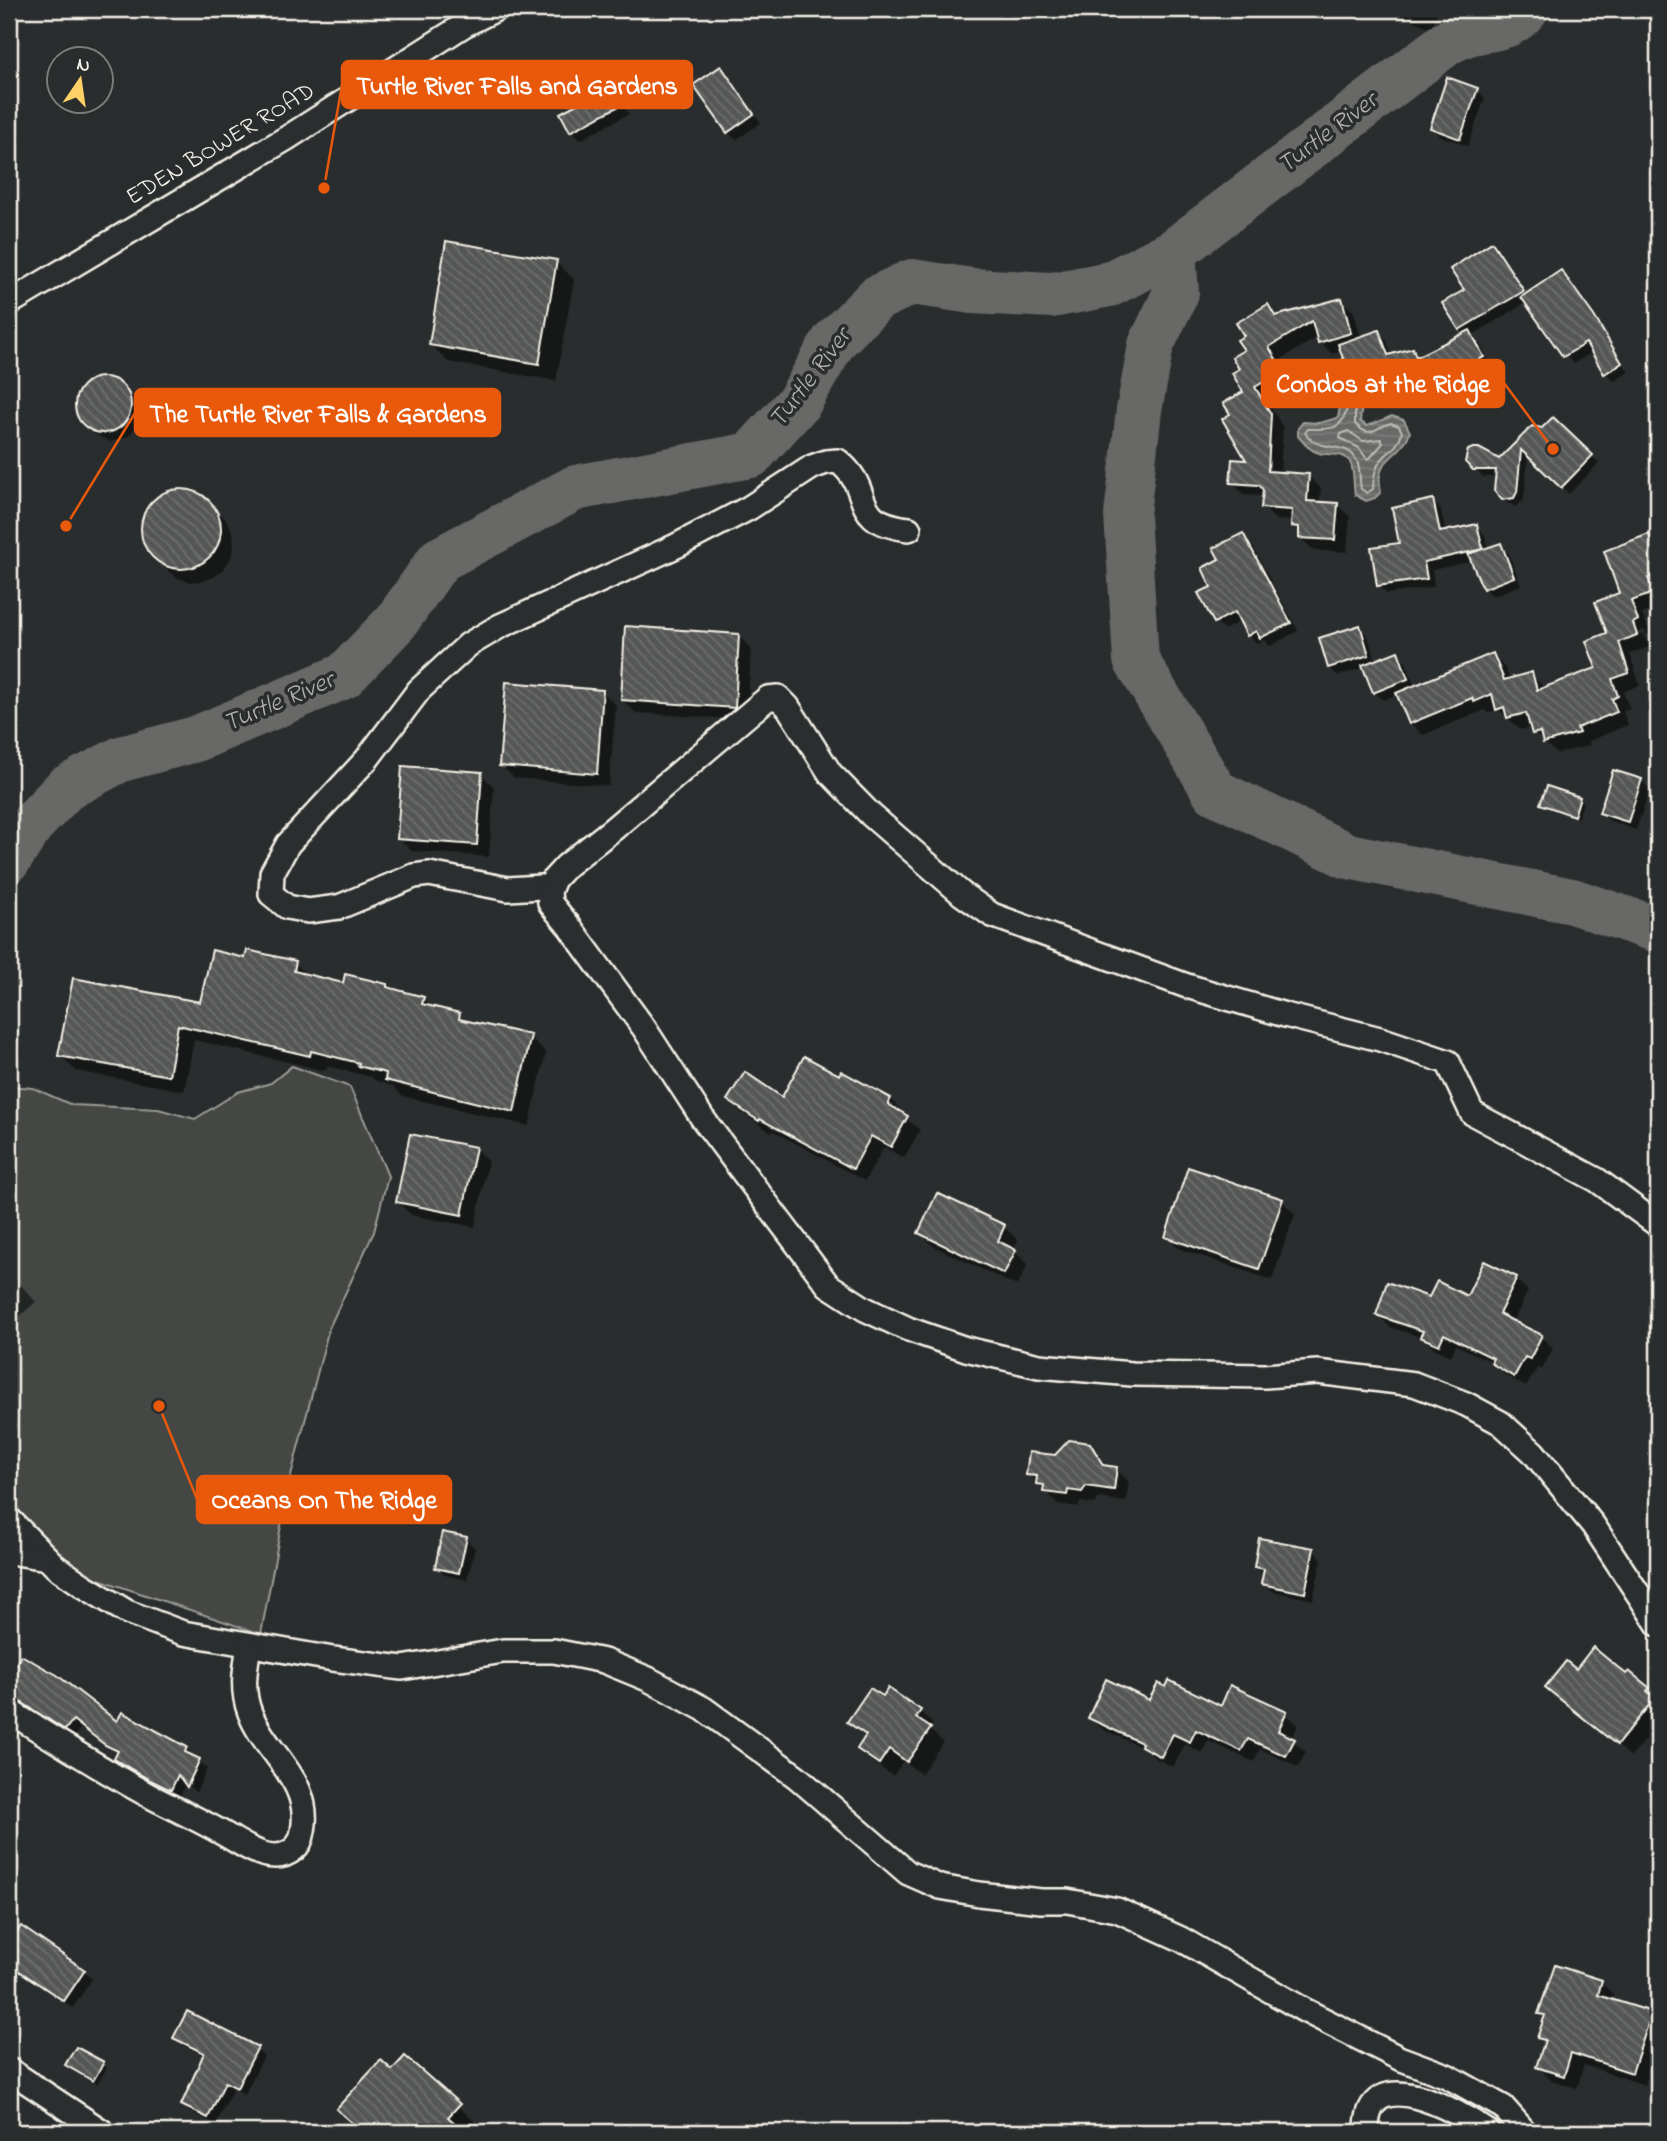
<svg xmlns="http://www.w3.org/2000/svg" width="1667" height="2141" font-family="'Indie Flower',sans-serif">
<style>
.park{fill:#444645;stroke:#9c9c96;stroke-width:2}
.water{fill:url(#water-rules);stroke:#9f9f9a;stroke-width:2}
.shadow{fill:#0007;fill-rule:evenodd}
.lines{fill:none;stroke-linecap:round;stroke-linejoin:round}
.shore{stroke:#bcbab4;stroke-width:2}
.river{stroke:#676866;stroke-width:46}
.building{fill:url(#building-back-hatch);stroke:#f4f1e8;stroke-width:2}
.minor-casing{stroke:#f4f1e8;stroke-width:28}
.minor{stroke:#2a2d2e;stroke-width:23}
.labels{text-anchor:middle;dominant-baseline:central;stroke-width:7;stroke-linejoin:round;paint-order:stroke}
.street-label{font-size:24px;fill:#f4f1e8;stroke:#2a2d2e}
.water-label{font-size:26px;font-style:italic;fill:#b5b3ae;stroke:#2a2d2e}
.leader{fill:none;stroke:#e8590c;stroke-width:2.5}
.callout-dot{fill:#e8590c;stroke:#2a2d2e;stroke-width:2.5}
.callout{fill:#e8590c;stroke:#e8590c;stroke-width:2.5}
.callout-label{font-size:26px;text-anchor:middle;font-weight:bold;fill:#fff}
</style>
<defs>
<pattern id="water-rules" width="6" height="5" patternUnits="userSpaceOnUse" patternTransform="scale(1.75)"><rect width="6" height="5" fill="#676866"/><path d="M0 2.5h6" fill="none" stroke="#7d7e7c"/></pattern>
<pattern id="building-back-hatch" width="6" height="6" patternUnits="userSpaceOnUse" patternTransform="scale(1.75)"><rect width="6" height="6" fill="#555756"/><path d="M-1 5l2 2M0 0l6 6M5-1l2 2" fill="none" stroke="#6e706e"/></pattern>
</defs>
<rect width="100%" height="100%" fill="#2a2d2e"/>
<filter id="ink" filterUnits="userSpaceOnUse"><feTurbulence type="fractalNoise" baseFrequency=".0143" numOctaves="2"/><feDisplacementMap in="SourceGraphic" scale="14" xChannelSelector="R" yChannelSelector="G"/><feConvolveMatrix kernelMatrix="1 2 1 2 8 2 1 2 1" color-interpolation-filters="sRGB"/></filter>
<g filter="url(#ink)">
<!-- park -->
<polygon class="park" points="292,1066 350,1087 388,1176 374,1232 329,1328 289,1483 261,1634 9,1549 9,1086 33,1088 72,1105 158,1109 195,1119 238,1092 271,1083"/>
<!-- water -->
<path class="water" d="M1347 398 1355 399 1362 405 1360 421 1367 426 1392 416 1404 420 1410 432C1403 453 1384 457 1380 474 1379 479 1380 487 1381 492L1375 498 1366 501 1355 495C1353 486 1355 471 1350 462 1343 451 1330 456 1319 453 1309 450 1304 443 1298 436V428L1303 422 1319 423 1338 418 1341 401Z"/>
<!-- shadow -->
<g class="shadow">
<polygon points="1385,9 1439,9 1431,28"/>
<polygon points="1466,9 1499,9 1489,24"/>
<polygon points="721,68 729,77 761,123 736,140 728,132"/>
<polygon points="611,88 619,97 629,114 580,140 571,131"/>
<polygon points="1477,89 1485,98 1468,146 1440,136 1432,128"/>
<polygon points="1492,244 1500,253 1527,295 1560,272 1569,280 1629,372 1614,381 1606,373 1593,352 1573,364 1527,302 1473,335 1478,340 1491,366 1461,380 1387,403 1378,395 1372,376 1358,381 1350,372 1343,351 1332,354 1320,342 1318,337 1280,360 1294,384 1267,400 1283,428 1280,474 1308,476 1321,488 1319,503 1337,504 1350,517 1347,552 1313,550 1300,537 1301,533 1293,525 1293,521 1276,520 1263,507 1264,496 1244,495 1232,482 1249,462 1232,415 1246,392 1241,370 1246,351 1246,337 1268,306 1279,317 1341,300 1354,312 1361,338 1379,332 1387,341 1392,356 1413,350 1419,357 1465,334 1460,329 1466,290"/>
<polygon points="556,262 574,279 556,381 448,362 431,345"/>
<polygon points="95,379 114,380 137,402 140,421 129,436 111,442 94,434 85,425 76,408 80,390"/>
<polygon points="1553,420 1599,463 1569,494 1528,455 1524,500 1516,507 1507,503 1499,495 1497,477 1483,477 1467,461 1500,461 1543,430"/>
<polygon points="181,490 194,492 205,498 228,522 233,533 234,546 231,558 224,569 214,577 203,581 190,582 177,578 167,570 146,546 142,533 143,520 148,508 156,498 168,492"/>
<polygon points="1433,501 1441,510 1446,533 1477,526 1485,535 1488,549 1500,545 1509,554 1521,585 1493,596 1484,588 1473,561 1432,570 1434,587 1387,594 1379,585 1401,544"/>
<polygon points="1243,535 1251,543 1298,631 1270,646 1264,640 1257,643 1248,635 1241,621 1224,630 1215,622 1213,587 1221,560"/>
<path d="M1649 536 1658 546V608L1642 614 1650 633 1644 635 1649 647 1630 654 1640 685 1623 692 1630 709 1623 711 1628 725 1589 741 1590 745 1557 754 1534 733 1532 727 1521 730 1498 709 1488 713 1485 710 1423 735 1410 723 1399 694 1383 700 1374 692 1365 667 1338 676 1329 667 1359 627 1368 636 1376 661 1397 653 1406 662 1415 687 1493 655 1505 668 1510 680 1531 674 1545 689 1598 669 1622 594ZM1645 630 1646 633 1617 644V640Z"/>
<polygon points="738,635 751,649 747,720 636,713 622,700"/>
<polygon points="603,692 616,705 609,786 514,778 501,765"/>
<polygon points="481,774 494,787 489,857 412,851 398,838"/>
<polygon points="1641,781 1650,789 1636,830 1610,821 1601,813"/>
<polygon points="1579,799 1583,803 1578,818 1546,807 1542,803"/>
<polygon points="246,960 295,963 308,976 344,985 386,985 392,991 423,999 433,1008 459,1015 467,1023 530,1037 546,1053 529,1126 402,1096 393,1086 376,1081 371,1077 327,1066 326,1071 194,1040 184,1091 76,1071 60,1055 201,1004"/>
<polygon points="840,1077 890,1099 903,1112 901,1114 920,1130 904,1158 884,1147 865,1181 773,1131 772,1133 741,1112 729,1100 783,1099"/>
<polygon points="475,1148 488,1161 475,1227 411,1215 398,1202"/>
<polygon points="938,1195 1004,1227 1018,1240 1013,1250 1028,1264 1017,1286 933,1246 920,1233"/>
<polygon points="1282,1201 1295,1214 1272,1280 1180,1249 1167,1236"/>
<polygon points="1485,1264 1516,1279 1528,1291 1513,1322 1541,1337 1553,1348 1542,1370 1538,1367 1526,1387 1505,1375 1492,1362 1456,1345 1451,1356 1434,1348 1423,1338 1390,1327 1378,1315 1430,1299 1468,1298"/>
<polygon points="9,1272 36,1302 11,1324 14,1327 9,1331"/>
<polygon points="1089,1445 1108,1468 1116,1469 1129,1482 1126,1502 1099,1498 1095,1504 1080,1502 1079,1507 1058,1504 1028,1474 1055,1457"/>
<polygon points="466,1539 475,1548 467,1580 445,1575 437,1567"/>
<polygon points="1313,1550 1322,1559 1313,1600 1272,1591 1263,1583 1265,1576 1255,1566"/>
<polygon points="9,1665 118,1723 186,1748 207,1769 196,1793 186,1782 180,1797 124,1767 116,1759 119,1753 82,1727 74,1737 27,1707 18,1705 9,1694"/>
<polygon points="1576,1671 1626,1676 1649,1689 1658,1698 1658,1723 1631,1757 1547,1687"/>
<polygon points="883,1699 920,1711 933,1724 929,1729 943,1742 921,1774 903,1761 893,1776 872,1762 859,1749 867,1737 850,1722"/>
<polygon points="1150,1702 1286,1713 1298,1725 1291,1739 1306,1752 1298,1767 1260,1749 1254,1762 1208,1741 1202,1753 1185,1744 1173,1767 1155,1758 1147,1750 1102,1729 1090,1717"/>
<polygon points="21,1929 84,1971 92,1979 73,2008 9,1964 9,1947"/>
<polygon points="1601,1982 1614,1995 1612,2001 1651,2014 1658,2021 1658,2044 1645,2085 1584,2065 1577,2088 1551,2080 1538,2067 1546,2044 1539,2037 1545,2018 1540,2013"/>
<polygon points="175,2037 257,2049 264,2056 245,2094 233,2088 216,2124 190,2112 183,2105 205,2056 183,2045"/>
<polygon points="77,2049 107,2068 97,2084 68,2065"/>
<polygon points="406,2058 476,2123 468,2132 363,2132 356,2126 393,2073"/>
</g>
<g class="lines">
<!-- shore -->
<g class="shore">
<path d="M1350 406 1355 409V424C1371 440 1374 427 1391 423L1399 426 1402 432C1396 458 1374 449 1373 489L1367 493 1361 489C1359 480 1361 470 1357 461 1347 439 1321 455 1305 433L1308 429C1329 429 1342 432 1347 408Z"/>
<polygon points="1348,431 1363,441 1381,439 1383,443 1370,458 1367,459 1359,448 1340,438 1341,434"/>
</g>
<!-- river -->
<g class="river">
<polyline points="1173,252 1176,293 1151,345 1139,410 1127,515 1136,660 1215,792 1348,856 1572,901 1658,930"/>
<path d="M9 859 31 825 66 788 121 759 196 739 344 676 396 622 439 560 575 488 751 455 799 402 834 341 877 298 912 282 972 291 1052 295 1110 284 1173 252 1448 42C1455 39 1462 35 1469 33 1492 26 1509 31 1526 9"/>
</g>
</g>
<!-- building -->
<g class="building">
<polygon points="721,66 754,114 727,133 693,85"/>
<polygon points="1447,77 1478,88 1460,139 1430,128"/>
<polygon points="611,86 621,105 570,132 560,113"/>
<polygon points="446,241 557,260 539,364 429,345"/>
<polygon points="1492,242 1524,291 1459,330 1442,303 1464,290 1450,269"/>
<polygon points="1561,270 1594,316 1622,363 1604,374 1586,343 1563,357 1521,297"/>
<polygon points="1342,298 1351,333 1318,343 1312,321 1269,347 1283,371 1255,387 1271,414 1268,471 1309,474 1307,501 1338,503 1335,540 1299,538 1299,527 1291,526 1292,510 1261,508 1263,490 1259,485 1230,483 1232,459 1246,460 1222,419 1230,414 1223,403 1243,392 1232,373 1239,369 1232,357 1244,350 1237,340 1244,336 1236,323 1268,304 1275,316"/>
<polygon points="1379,330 1388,355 1413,348 1416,357 1470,330 1484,357 1453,373 1377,396 1368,366 1348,373 1338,344"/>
<circle cx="103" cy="405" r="28"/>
<polygon points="1553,417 1593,455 1561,488 1521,450 1517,492 1514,498 1502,500 1494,491 1496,470 1473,470 1465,462 1468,450 1473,448 1479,448 1499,459 1532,426 1542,428"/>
<circle cx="181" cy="529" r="40"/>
<polygon points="1433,499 1440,532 1477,524 1483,549 1424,562 1427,579 1377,586 1371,547 1399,543 1392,508"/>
<polygon points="1243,533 1291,623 1260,638 1256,631 1247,636 1235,612 1214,623 1198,593 1211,587 1202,568 1219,559 1213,548"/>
<polygon points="1649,534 1658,558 1658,575 1648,578 1654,593 1631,601 1638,620 1633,623 1637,635 1619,642 1629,673 1612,679 1618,696 1612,699 1617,712 1577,728 1579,733 1543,743 1540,732 1532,734 1526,713 1507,718 1504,707 1496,710 1492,694 1474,702 1472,698 1409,724 1396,693 1493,653 1504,680 1532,672 1537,690 1596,668 1586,641 1607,633 1595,602 1619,593 1604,551"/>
<polygon points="1501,543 1514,577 1483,589 1468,554"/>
<polygon points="1360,625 1369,655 1328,668 1319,638"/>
<polygon points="625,626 739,634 735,708 621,700"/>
<polygon points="1398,651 1408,679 1373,693 1362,665"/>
<polygon points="506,682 603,690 597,774 499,766"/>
<polygon points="402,766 482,772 477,845 397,839"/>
<polygon points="1613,770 1642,779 1628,822 1599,813"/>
<polygon points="1547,786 1580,797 1574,816 1540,804"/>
<polygon points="212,950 245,958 247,950 296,961 294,971 343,983 345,974 387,984 387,987 424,997 422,1004 460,1013 459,1019 531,1035 514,1112 385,1080 386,1073 358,1066 359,1063 311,1051 310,1056 178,1025 169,1076 58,1056 73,978 200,1002"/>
<polygon points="804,1056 839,1075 841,1071 891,1098 888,1104 908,1116 891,1147 871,1136 853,1169 760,1119 759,1121 727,1100 745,1072 782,1097"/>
<polygon points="410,1134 476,1147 462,1215 396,1202"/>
<polygon points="1188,1167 1283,1199 1259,1269 1165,1237"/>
<polygon points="937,1193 1005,1225 998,1241 1016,1250 1004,1274 918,1233"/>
<polygon points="1484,1261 1517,1277 1499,1314 1542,1335 1530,1359 1525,1357 1514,1377 1491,1363 1493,1358 1444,1334 1439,1345 1420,1337 1423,1331 1376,1315 1387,1282 1429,1297 1437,1281 1467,1296"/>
<polygon points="1069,1440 1090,1443 1103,1465 1117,1467 1114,1490 1086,1486 1082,1492 1068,1490 1067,1495 1043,1492 1044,1485 1036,1484 1037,1476 1026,1475 1029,1452 1055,1455"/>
<polygon points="442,1532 467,1537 459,1573 435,1568"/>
<polygon points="1259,1538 1314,1548 1305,1593 1261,1584 1264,1569 1254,1567"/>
<polygon points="1593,1647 1626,1674 1629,1671 1650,1688 1647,1691 1655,1698 1617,1745 1545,1687 1566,1661 1576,1669"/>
<polygon points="21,1655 57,1675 117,1721 122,1712 187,1747 185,1752 200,1759 187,1787 178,1775 171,1790 150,1780 114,1759 118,1751 105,1745 73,1720 65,1730 16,1699 9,1697 9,1676"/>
<polygon points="1106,1679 1149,1700 1158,1683 1166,1687 1169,1680 1221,1706 1230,1685 1287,1711 1278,1731 1295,1739 1286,1756 1248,1739 1241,1751 1196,1730 1190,1742 1173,1734 1161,1757 1141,1746 1142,1743 1088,1718"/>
<polygon points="870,1688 883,1696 888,1688 921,1710 916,1718 931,1728 907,1762 889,1749 879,1764 857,1749 866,1735 847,1722"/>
<polygon points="21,1926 85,1970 64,2001 9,1964 9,1944"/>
<polygon points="1555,1965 1602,1980 1598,1995 1652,2012 1632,2073 1571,2053 1564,2076 1536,2067 1545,2040 1537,2038 1545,2015 1538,2014"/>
<polygon points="187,2011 258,2047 237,2088 225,2082 208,2118 181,2105 204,2053 173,2038"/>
<polygon points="76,2047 104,2062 93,2081 65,2065"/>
<polygon points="405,2056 460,2104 448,2117 465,2132 362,2132 336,2109 381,2060 392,2070"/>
</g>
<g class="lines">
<!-- minor casing -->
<g class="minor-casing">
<g id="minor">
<polyline points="9,303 287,138 464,25 496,9"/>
<path d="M549 891 541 887 508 889 429 874 414 876 339 907 308 911 287 907 271 894 272 873 288 844 367 759 419 690 468 645 500 626 676 546 749 508 812 467 826 462 838 461C876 491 846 521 909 529"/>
<polyline points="1658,1225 1597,1180 1472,1113 1448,1062 1380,1039 1285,1015 1187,986 992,915 962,894 871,815 830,773 788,707 778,697 768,698 757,707 613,829 566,866 554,879 549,891 550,903 569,926 644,1028 703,1119 828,1285 865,1309 908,1329 966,1349 1039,1366 1132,1374 1200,1375 1265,1376 1317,1372 1414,1384 1466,1404 1501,1423 1533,1452 1593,1525 1658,1624"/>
<polyline points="9,1519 56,1567 84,1586 127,1612 183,1633 333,1659 402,1668 503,1651 554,1651 604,1661 648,1679 704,1709 797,1777 908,1873 940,1887 979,1894 1041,1901 1067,1901 1117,1910 1181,1939 1304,2010 1399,2058 1447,2076 1503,2107 1525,2132"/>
<polyline points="9,1552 47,1558"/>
<path d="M9 1711C55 1740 102 1770 150 1796 177 1810 205 1822 231 1838 248 1848 274 1866 294 1849 299 1845 302 1838 303 1831 313 1781 265 1753 250 1713 241 1690 245 1669 249 1646"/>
<polyline points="9,2070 103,2132"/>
<path d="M1367 2132C1365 2058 1458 2111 1488 2132"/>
</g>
</g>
<!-- minor -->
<use href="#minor" class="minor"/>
</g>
</g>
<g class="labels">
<!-- street labels -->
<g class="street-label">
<text transform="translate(221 145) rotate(-31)">EDEN BOWER ROAD</text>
</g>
<!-- water labels -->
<g class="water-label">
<text transform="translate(1328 134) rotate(-37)">Turtle River</text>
<text transform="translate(811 379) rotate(-53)">Turtle River</text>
<text transform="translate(279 703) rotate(-23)">Turtle River</text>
</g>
</g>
<!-- callouts -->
<path class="leader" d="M324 188L342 85M1553 449L1504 383M66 526L135 413M159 1406L197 1499"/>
<g class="callout-dot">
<circle cx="324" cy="188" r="7"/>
<circle cx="1553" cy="449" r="7"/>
<circle cx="66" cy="526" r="7"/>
<circle cx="159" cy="1406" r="7"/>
</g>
<g class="callout">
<rect x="342" y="61" width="350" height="47" rx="7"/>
<rect x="1262" y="360" width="242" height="47" rx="7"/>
<rect x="135" y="389" width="365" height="47" rx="7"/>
<rect x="197" y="1476" width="254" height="47" rx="7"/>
</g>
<g class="callout-label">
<text x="517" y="94">Turtle River Falls and Gardens</text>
<text x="1383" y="392">Condos at the Ridge</text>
<text x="318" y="422">The Turtle River Falls &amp; Gardens</text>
<text x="324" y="1508">Oceans On The Ridge</text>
</g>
<!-- margin -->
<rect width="1667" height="2141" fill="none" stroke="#2a2d2e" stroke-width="35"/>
<rect x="18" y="18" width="1632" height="2106" fill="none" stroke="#f4f1e8" stroke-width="2.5" filter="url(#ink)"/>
<!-- north arrow -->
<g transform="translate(80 80) rotate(13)"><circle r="33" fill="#2a2d2e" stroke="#7b7b78" stroke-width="2"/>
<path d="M0-5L12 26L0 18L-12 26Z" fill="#ffd166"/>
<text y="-10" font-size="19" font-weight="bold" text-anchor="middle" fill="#f4f1e8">N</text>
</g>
</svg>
